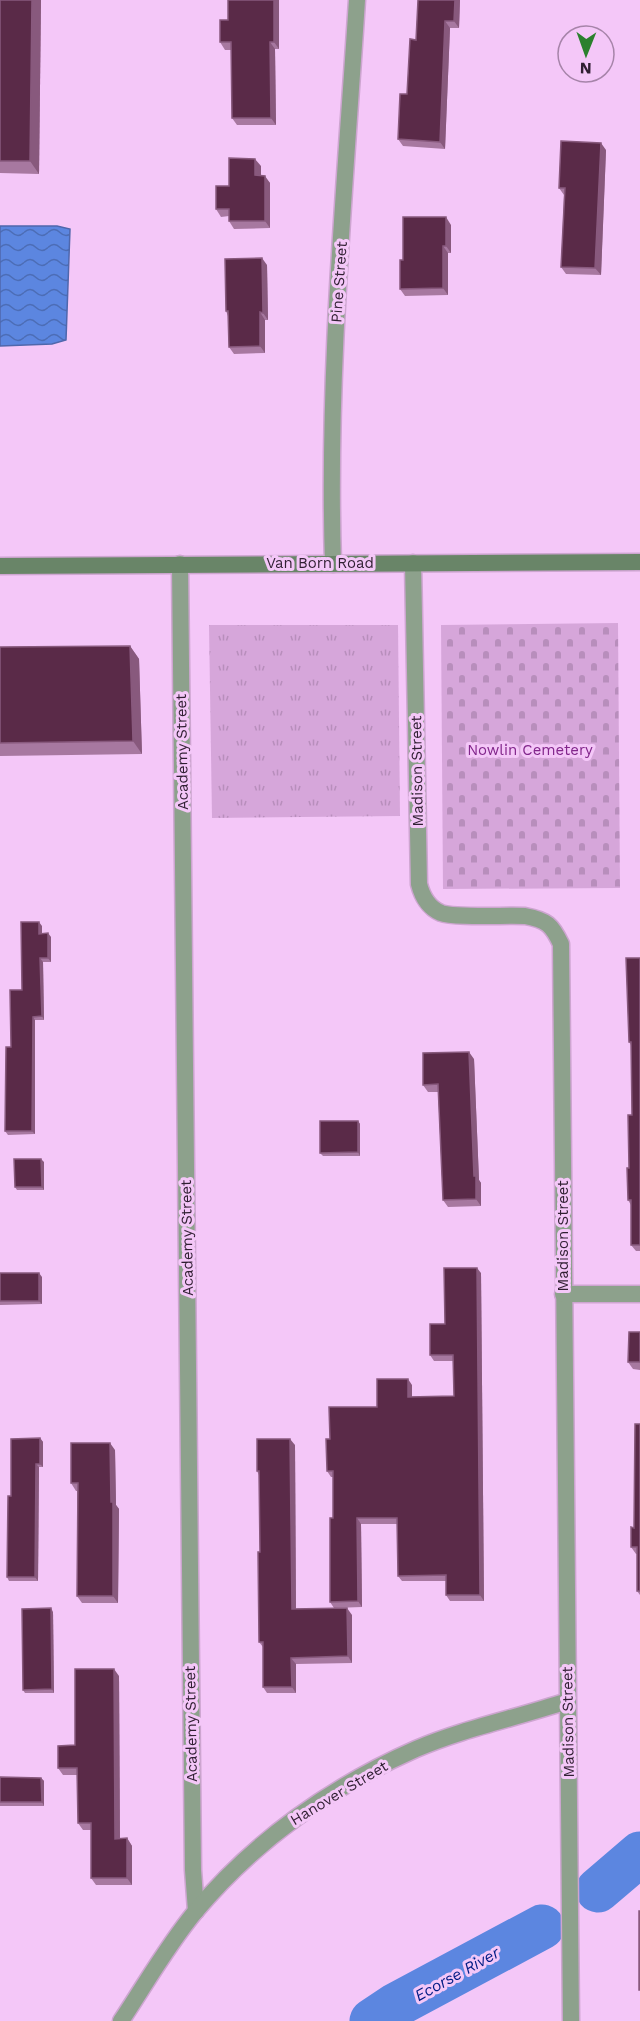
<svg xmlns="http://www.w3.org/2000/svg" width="640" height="2021" font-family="'Work Sans',sans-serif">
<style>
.grass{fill:url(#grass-tufts)}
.cemetery{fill:url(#cemetery-stones)}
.water{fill:url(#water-waves);stroke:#4f67ac;stroke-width:1.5}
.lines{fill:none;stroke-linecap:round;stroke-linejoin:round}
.river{stroke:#5c86e0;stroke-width:45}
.minor-casing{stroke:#cda5d0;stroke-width:19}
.secondary-casing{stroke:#cda5d0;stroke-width:19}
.minor{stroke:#8da18c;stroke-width:16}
.secondary{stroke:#698568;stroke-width:16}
.wall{fill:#a778a0}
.shaded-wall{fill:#88597d}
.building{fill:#5a2a48;stroke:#88597d;stroke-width:1.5}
.labels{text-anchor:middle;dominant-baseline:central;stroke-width:6;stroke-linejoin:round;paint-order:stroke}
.street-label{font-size:15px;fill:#301f32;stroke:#f4c7f8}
.park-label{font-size:15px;fill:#82268b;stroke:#f4c7f8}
.water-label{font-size:16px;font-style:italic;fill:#001b84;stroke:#f4c7f8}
</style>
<defs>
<pattern id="grass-tufts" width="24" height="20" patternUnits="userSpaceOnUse" patternTransform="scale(1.5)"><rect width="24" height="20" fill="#d6a6da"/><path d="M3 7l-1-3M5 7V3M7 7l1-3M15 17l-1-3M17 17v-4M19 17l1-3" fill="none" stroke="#b88ebc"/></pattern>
<pattern id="cemetery-stones" width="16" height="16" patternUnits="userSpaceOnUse" patternTransform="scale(1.5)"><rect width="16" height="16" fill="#d6a6da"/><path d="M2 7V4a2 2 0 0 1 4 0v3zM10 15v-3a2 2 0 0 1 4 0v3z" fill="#b88ebc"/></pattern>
<pattern id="water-waves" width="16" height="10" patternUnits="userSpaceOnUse" patternTransform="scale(1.5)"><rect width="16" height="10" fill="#5c86e0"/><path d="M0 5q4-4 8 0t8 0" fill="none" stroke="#4c6db6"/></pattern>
</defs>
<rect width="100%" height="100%" fill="#f4c7f8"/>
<!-- grass -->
<polygon class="grass" points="209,625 398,625 400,816 212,818"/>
<!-- cemetery -->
<polygon class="cemetery" points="618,623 620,888 443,889 441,625"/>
<!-- water -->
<polygon class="water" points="0,226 57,226 70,229 66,340 52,344 0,346"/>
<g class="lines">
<!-- river -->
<g class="river">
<polyline points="598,1890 640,1854"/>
<polyline points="372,2021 396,2005 542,1927"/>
</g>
<!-- minor casing -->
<g class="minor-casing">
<g id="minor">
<path d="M413 563 419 884C422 896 429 908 441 913 454 918 508 915 525 916 547 920 552 925 561 944L571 2021"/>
<polyline points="180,564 193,1870 196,1911"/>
<path d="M333 564C327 375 345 188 357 0"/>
<polyline points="563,1294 640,1294"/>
<path d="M121 2021C145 1985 167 1946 195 1912 254 1841 332 1786 416 1749 465 1728 517 1718 567 1701"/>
</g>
</g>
<!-- secondary casing -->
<g class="secondary-casing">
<polyline id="secondary" points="0,566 640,562"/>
</g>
<!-- minor -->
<use href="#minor" class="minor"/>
<!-- secondary -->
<use href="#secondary" class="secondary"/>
</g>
<!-- wall -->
<g class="wall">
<polygon points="0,0 41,0 39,174 0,173"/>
<polygon points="279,0 279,49 275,49 276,125 237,125 232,118 232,50 225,50 220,42 228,20"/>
<polygon points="418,0 460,0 459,28 450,28 445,149 403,146 398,139 407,94 416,40"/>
<polygon points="606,150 601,275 566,274 561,267 564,195 559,188"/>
<polygon points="261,166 261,175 270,183 270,228 234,229 229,221 229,216 221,217 216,209 229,186"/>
<polygon points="451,225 451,253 448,253 448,295 405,296 400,289 403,260"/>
<polygon points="267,265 268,320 265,320 265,353 234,354 229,347 228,316 226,311"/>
<polygon points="130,646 139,659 142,754 0,756 0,647"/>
<polygon points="42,926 42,934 51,937 51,962 43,962 44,1020 35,1020 35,1134 8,1135 5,1131 11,1047 22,990"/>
<polygon points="640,958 640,1251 636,1251 631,1245 631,1205 628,1200 632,1115 631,1045 629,1042"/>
<polygon points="474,1059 479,1180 481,1183 481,1206 448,1207 443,1200 438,1092 428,1092 423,1085"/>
<polygon points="358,1121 360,1124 360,1156 323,1156 320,1153"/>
<polygon points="44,1162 44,1190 17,1190 15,1187"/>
<polygon points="0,1273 42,1277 42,1304 0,1305"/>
<polygon points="481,1273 484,1601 450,1601 446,1595 446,1581 402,1581 398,1576 397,1524 361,1524 362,1607 334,1608 330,1602 333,1518 333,1477 331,1477 327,1471 330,1439 412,1385 412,1397 454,1396 453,1361 434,1361 430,1355 445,1324"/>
<polygon points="640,1332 640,1370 633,1369 628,1362"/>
<polygon points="640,1424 640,1595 637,1591 637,1554 636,1554 631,1547 634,1528"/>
<polygon points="40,1438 43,1442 43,1467 39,1467 38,1581 9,1581 7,1577"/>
<polygon points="295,1445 296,1609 352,1615 352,1663 296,1664 296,1693 267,1693 263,1687 263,1647 259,1642 260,1552 259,1475 257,1471"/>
<polygon points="115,1450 116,1505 119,1509 118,1603 82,1603 77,1596 77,1491 76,1491 71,1483"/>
<polygon points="53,1612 54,1693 25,1693 23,1690"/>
<polygon points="119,1676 120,1839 127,1838 132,1846 132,1885 96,1885 91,1878 91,1830 83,1830 78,1823 77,1775 63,1775 58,1768 75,1745"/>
<polygon points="0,1777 41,1778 44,1781 44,1806 0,1806"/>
</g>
<!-- shaded-wall -->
<g class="shaded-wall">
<polygon points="32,0 41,0 39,174 30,161"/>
<polygon points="274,0 279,0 279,49 274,42"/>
<polygon points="455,0 460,0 459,28 454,21"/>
<polygon points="445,21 450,28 445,149 440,142"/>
<polygon points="270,42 275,49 276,125 271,118"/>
<polygon points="601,143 606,150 601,275 595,268"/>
<polygon points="255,159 261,166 261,183 255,175"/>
<polygon points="265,176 270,183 270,228 265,221"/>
<polygon points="446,217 451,225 451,253 446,246"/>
<polygon points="443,246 448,253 448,295 443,288"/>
<polygon points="262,258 267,265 268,320 263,313"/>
<polygon points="260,312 265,320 265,353 260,346"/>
<polygon points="130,646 139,659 142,754 133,741"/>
<polygon points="39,922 42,926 42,937 39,934"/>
<polygon points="48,933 51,937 51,962 48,958"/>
<polygon points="40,958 43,962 44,1020 42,1016"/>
<polygon points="33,1017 35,1020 35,1134 32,1131"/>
<polygon points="469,1052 474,1059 479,1180 481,1183 481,1206 476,1199 474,1176"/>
<polygon points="358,1121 360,1124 360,1156 358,1152"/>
<polygon points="41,1159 44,1162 44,1190 42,1187"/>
<polygon points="477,1268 481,1273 484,1601 480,1595"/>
<polygon points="39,1273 42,1277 42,1304 39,1301"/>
<polygon points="408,1379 412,1385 412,1402 408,1397"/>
<polygon points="40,1438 43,1442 43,1467 40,1464"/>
<polygon points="290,1439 295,1445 296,1616 292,1609"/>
<polygon points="110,1443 115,1450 116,1505 119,1509 118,1603 113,1596"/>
<polygon points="36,1464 39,1467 38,1581 35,1577"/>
<polygon points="357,1518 361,1524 362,1607 358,1601"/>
<polygon points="51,1608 53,1612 54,1693 52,1689"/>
<polygon points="347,1608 352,1615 352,1663 348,1656"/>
<polygon points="291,1658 296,1664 296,1693 292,1687"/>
<polygon points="114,1669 119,1676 120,1846 115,1839"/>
<polygon points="41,1778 44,1781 44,1806 42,1802"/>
<polygon points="127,1838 132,1846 132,1885 127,1878"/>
</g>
<!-- building -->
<g class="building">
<polygon points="0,0 32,0 30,161 0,161"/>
<polygon points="228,0 274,0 274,42 270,42 271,118 232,118 231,42 220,42 220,20 228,20"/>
<polygon points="418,0 455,0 454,21 445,21 440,142 398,139 400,94 407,94 410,39 416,40"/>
<polygon points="561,141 601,143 595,268 561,267 565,188 559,188"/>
<polygon points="229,158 255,159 255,175 265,176 265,221 229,221 229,209 216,209 216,186 229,186"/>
<polygon points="403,217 446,217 446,246 443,246 443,288 400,289 400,260 403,260"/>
<polygon points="262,258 263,313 260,312 260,346 229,347 228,311 226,311 225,259"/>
<polygon points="130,646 133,741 0,743 0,647"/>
<polygon points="21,922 39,922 39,934 48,933 48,958 40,958 42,1016 33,1017 32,1131 5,1131 6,1047 11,1047 10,990 22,990"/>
<polygon points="626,958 640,958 640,1245 631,1245 631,1200 628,1200 627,1168 629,1168 628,1115 632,1115 631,1042 629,1042"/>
<polygon points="469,1052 474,1176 476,1176 476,1199 443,1200 438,1084 423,1085 423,1053"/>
<polygon points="320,1121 358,1121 358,1152 320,1153"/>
<polygon points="14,1159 41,1159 42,1187 15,1187"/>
<polygon points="444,1268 477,1268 480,1595 446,1595 446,1575 398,1576 397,1518 357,1518 358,1601 330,1602 330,1518 333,1518 333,1471 327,1471 326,1439 330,1439 329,1407 377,1407 377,1379 408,1379 408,1397 454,1396 453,1355 430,1355 430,1324 445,1324"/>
<rect x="0" y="1273" width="39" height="28"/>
<polygon points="629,1332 640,1332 640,1362 628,1362"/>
<polygon points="635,1424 640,1424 640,1591 637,1591 637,1547 631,1547 631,1527 634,1528"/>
<polygon points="40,1438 40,1464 36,1464 35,1577 7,1577 8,1496 11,1496 11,1439"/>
<polygon points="257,1439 290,1439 292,1609 347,1608 348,1656 291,1658 292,1687 263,1687 263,1642 259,1642 258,1552 260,1552 259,1471 257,1471"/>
<polygon points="71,1443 110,1443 111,1502 113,1502 113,1596 77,1596 78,1483 71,1483"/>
<polygon points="51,1608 52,1689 23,1690 22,1609"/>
<polygon points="75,1669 114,1669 115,1839 127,1838 127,1878 91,1878 91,1823 78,1823 77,1768 58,1768 58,1746 75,1745"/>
<polygon points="0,1777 41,1778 42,1802 0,1802"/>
<rect x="639" y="1911" width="1" height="79"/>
</g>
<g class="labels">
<!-- street labels -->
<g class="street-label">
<text transform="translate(339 282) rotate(-86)">Pine Street</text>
<text x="320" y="563">Van Born Road</text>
<text transform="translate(182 752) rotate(-91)">Academy Street</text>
<text transform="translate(417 771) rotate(-91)">Madison Street</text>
<text transform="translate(563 1236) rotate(-90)">Madison Street</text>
<text transform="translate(187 1238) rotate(-91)">Academy Street</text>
<text transform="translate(568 1722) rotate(-91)">Madison Street</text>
<text transform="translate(191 1724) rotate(-91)">Academy Street</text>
<text transform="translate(339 1793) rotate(-31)">Hanover Street</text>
</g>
<!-- park labels -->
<g class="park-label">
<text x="530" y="750">Nowlin Cemetery</text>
</g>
<!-- water labels -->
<g class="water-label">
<text transform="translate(457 1974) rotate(-29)">Ecorse River</text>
</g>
</g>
<!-- north arrow -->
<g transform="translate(586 54) rotate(181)"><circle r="28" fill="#f4c7f8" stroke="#a684a9" stroke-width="1.5"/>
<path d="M0-4.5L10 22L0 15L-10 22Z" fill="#2b802e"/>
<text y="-9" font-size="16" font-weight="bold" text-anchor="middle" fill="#301f32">N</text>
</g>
</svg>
